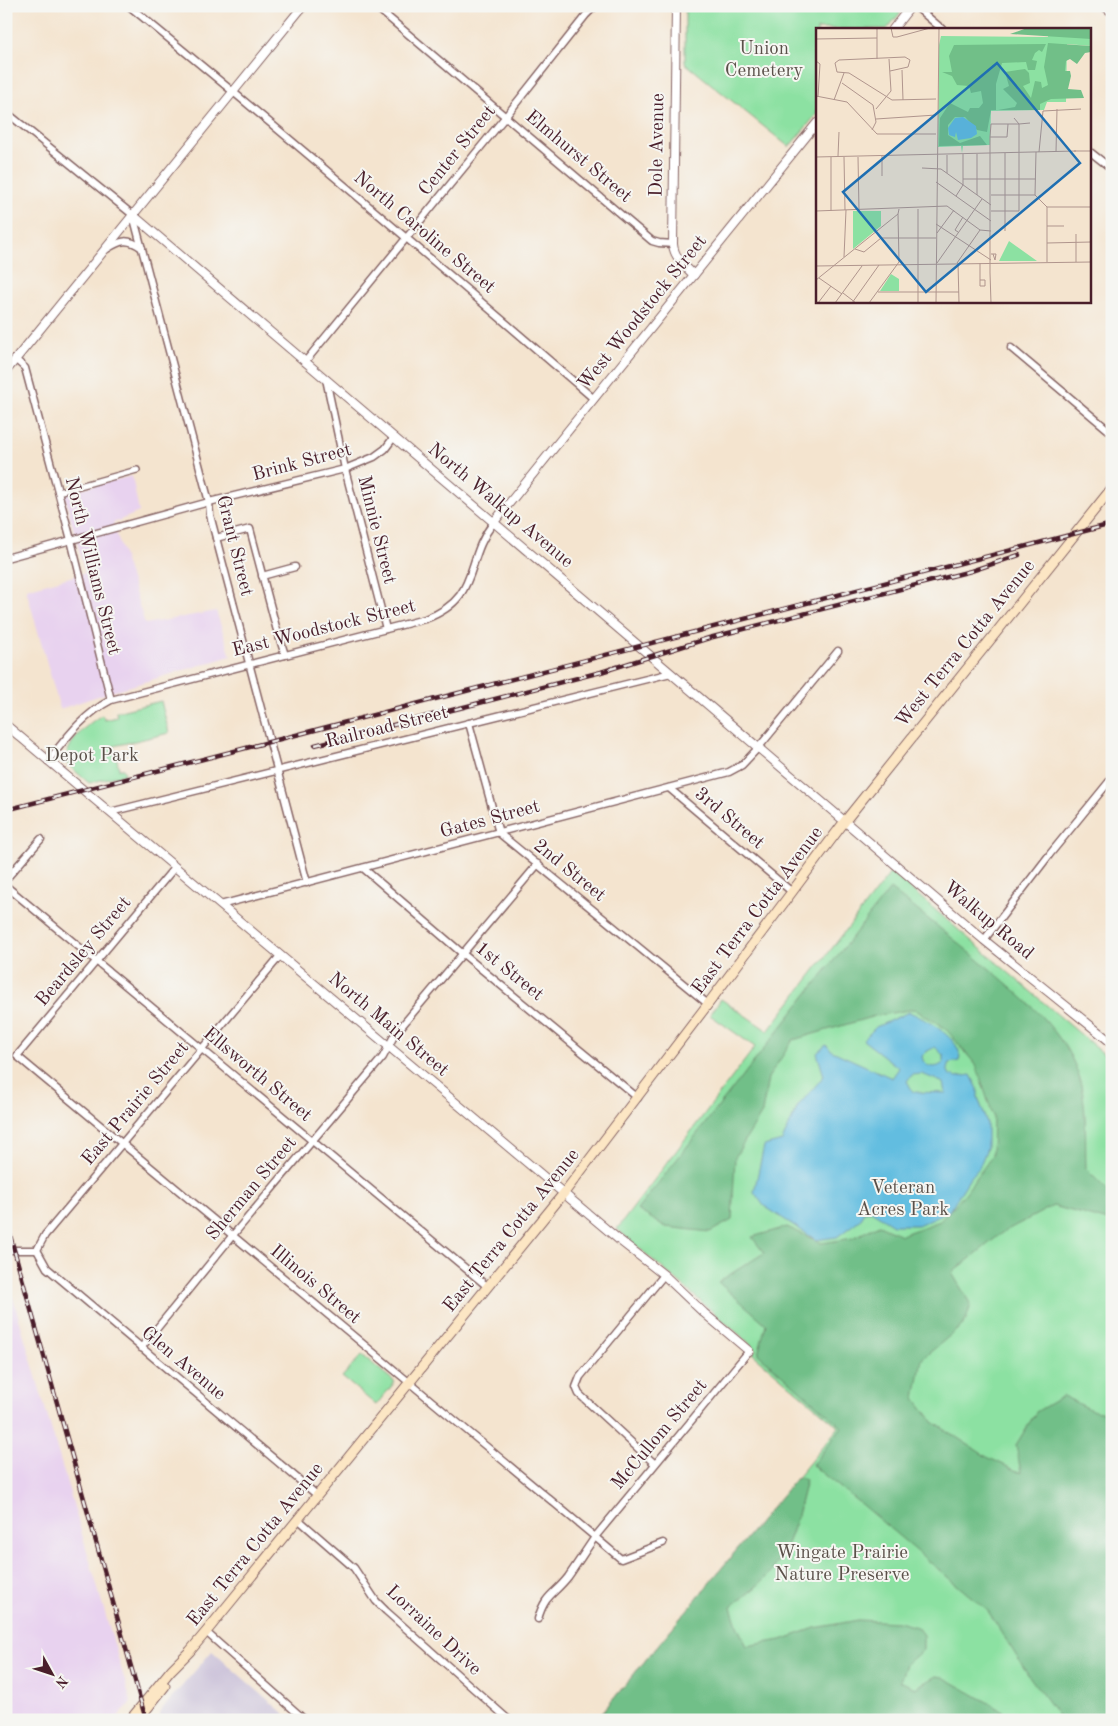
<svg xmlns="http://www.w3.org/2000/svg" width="1118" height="1726" font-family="'Old Standard TT',serif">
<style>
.built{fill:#e8d2ef}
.industrial{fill:#c9bfd8}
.green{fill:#8ce1a2;stroke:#6b8066}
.forest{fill:#71bf88;stroke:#5e6f5a}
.water{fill:#62bde0;stroke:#566e86;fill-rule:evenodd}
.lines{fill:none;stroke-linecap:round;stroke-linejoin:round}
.pedestrian-casing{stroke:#866464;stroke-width:8}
.minor-casing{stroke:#866464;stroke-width:9}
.tertiary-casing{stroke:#866464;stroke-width:10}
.secondary-casing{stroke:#866464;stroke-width:11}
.pedestrian{stroke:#fff;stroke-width:5}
.minor{stroke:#fff;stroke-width:6}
.tertiary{stroke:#fff;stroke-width:8}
.secondary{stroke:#fce6c4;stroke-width:9}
.rail-casing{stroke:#4a1f2b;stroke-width:4.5}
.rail{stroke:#f6f6f2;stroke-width:2.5;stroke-dasharray:8;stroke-linecap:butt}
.labels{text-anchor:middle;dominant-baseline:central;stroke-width:4;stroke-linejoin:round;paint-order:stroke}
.park-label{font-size:19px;fill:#5a5049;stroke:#f6f6f2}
.street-label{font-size:19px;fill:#4a1f2b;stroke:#f6f6f2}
.inset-road{fill:none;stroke:#b0958d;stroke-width:1}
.view{fill:#1f6fb2;fill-opacity:0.15;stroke:#1f6fb2;stroke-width:2.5}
.inset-edge{fill:none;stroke:#4a1f2b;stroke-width:2.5}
</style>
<rect width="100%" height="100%" fill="#f6f6f2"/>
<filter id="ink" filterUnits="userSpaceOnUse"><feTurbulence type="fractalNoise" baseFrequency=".02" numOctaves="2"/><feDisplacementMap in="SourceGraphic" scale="10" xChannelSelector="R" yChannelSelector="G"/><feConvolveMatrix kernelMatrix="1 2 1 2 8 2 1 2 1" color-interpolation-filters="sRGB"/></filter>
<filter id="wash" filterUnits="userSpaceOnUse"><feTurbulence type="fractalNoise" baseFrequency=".0096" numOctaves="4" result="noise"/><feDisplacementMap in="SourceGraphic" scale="20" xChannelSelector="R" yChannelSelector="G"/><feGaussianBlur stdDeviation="1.12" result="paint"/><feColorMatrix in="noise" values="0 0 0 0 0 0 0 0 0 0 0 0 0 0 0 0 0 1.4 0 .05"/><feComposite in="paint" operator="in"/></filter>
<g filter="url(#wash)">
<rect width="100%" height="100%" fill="#f4e4cf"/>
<!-- built -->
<g class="built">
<polygon points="132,476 139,512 113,523 145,624 216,611 231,656 101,695 60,709 26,589 85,573 64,493"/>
<polygon points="6,1274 131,1702 116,1720 6,1720"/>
</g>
<!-- industrial -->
<polygon class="industrial" points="212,1651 291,1720 160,1720 159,1713"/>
<!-- green -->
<g class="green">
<polygon points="685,6 906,6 887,29 817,29 817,114 789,147 685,63"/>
<path d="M161 701 169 733 114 746 119 769H123L125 774 89 783 67 764C62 746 88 723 102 715L105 720 117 717 116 712Z"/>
<polygon points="891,872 1112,1061 1112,1720 596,1720 839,1427 753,1354 756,1349 617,1229 755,1047 710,1015 721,999 768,1031"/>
<polygon points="362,1355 395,1382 376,1405 342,1377"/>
</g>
<!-- forest -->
<g class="forest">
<path d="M890 889C920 912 950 936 979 960 1017 992 1071 1034 1081 1085 1087 1111 1085 1142 1086 1169L1112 1195V1222L1053 1206 1003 1232 952 1273 971 1305 964 1324 922 1359 915 1398 933 1422 987 1457 1021 1473 1016 1445 1036 1412 1063 1396 1094 1411 1112 1414V1720H1061L1029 1676 988 1611 862 1505 812 1465 842 1427 758 1354 766 1324 718 1282 764 1253 752 1237 787 1227 822 1243 853 1238 879 1225 901 1235 940 1221 964 1195 992 1156 993 1116 976 1065 945 1028 914 1009 875 1016 793 1040 768 1078 762 1113 735 1157 732 1220 710 1232 666 1227 637 1210Z"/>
<path d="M797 1477 806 1480C799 1509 792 1539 776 1565 765 1582 747 1594 731 1607L738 1628 747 1646 781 1640 815 1628 858 1620 898 1622 917 1627 923 1635V1650L906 1664 900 1681 915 1688 936 1676 943 1677 1012 1716 1013 1720H596Z"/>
</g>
<!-- water -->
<path class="water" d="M909 1012C924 1018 966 1041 959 1061L949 1063 947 1069 950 1075 957 1077 971 1075 978 1089V1097L987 1123V1148L979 1168 970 1178 949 1211 918 1225H893L871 1211 863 1212 862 1218 837 1237 816 1240 764 1206 754 1192 764 1146 782 1141 798 1106 824 1076 817 1053 826 1045 832 1051 892 1078 899 1068 863 1040 876 1027ZM935 1047 944 1056V1062C937 1070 923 1068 922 1056L926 1052ZM922 1074 944 1083 946 1093 913 1092 907 1081 912 1075Z"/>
</g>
<g filter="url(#ink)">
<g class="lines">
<!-- pedestrian casing -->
<g class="pedestrian-casing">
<polyline id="pedestrian" points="58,492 137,470"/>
</g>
<!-- minor casing -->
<g class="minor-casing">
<g id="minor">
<path d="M129 6C286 134 440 266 594 399"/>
<polyline points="375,6 652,241 659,243 673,244"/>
<polyline points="915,6 942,29"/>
<polyline points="1103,6 1112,13"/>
<polyline points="6,112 133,215 209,502 210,515 307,883"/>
<polyline points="1089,151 1112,169"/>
<path d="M107 249C121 240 128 238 142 248"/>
<polyline points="1011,348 1112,433"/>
<polyline points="15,359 25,368 71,540 111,700"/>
<polyline points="305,362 506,116 586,15 595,6"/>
<polyline points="326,379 345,469 386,629"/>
<polyline points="216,538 250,529 276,627 285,655"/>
<polyline points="6,558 209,502 345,469 374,457 385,449 394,437"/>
<polyline points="262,576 295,567"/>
<polyline points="469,723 499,833 708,1004"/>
<path d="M48 761C67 737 84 714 111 700L425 619C482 598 463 561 494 522"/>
<polyline points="669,788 792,892"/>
<polyline points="110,812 671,673"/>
<polyline points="175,867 17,1056 595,1537 749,1351"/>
<polyline points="363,868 463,954 638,1098"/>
<polyline points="6,879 41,839"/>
<polyline points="6,886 488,1287"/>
<polyline points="220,905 729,772 742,765 759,747 838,651"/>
<polyline points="984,940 1050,854 1112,778"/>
<polyline points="6,1250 37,1250"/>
<polyline points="37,1250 45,1235 280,956"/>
<polyline points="37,1250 47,1268 317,1495"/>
<polyline points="141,1348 233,1235 383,1057 395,1034 538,864"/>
<polyline points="655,1464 579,1394 576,1387 580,1377 664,1275"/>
<polyline points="298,1519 354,1568 376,1601 386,1611 509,1720"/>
<path d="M538 1619C545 1594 554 1595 568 1577 577 1564 586 1550 595 1537L621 1559 663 1543"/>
<polyline points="206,1632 305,1720"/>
</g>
</g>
<!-- tertiary casing -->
<g class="tertiary-casing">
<g id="tertiary">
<path d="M676 6 673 244C674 258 685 266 694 275"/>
<polyline points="893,29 911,6"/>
<polyline points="133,215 984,940 1112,1043"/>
<polyline points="6,371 303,6"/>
<polyline points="494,522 817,123"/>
<polyline points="6,725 618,1239 664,1275 704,1313 749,1351"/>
</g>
</g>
<!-- secondary casing -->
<g class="secondary-casing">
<g id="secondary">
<polyline points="130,1720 171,1670 190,1651 206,1632 564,1193 708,1004 845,821 1112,488"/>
<polyline points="138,1720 165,1686"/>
</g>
</g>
<!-- pedestrian -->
<use href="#pedestrian" class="pedestrian"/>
<!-- minor -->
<use href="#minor" class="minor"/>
<!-- tertiary -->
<use href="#tertiary" class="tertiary"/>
<!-- secondary -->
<use href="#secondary" class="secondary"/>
<!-- rail casing -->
<g class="rail-casing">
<g id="rail">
<polyline points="315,745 601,672 709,638 971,571 1019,555"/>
<polyline points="6,810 1112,524"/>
<polyline points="6,1221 146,1720"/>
</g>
</g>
<!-- rail -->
<use href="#rail" class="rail"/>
</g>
</g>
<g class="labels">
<!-- park labels -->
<g class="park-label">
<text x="764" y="49">Union<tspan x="764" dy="22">Cemetery</tspan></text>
<text x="92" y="756">Depot Park</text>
<text x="903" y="1188">Veteran<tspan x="903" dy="22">Acres Park</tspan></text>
<text x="842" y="1553">Wingate Prairie<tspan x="842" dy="22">Nature Preserve</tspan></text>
</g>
<!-- street labels -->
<g class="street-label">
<text transform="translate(658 145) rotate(-89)">Dole Avenue</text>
<text transform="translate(458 151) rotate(-51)">Center Street</text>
<text transform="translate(578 157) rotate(40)">Elmhurst Street</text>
<text transform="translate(424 233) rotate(40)">North Caroline Street</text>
<text transform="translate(643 313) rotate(-51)">West Woodstock Street</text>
<text transform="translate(302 463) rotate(-15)">Brink Street</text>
<text transform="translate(500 506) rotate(40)">North Walkup Avenue</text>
<text transform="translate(376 530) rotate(76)">Minnie Street</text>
<text transform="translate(234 546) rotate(76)">Grant Street</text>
<text transform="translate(92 566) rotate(76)">North Williams Street</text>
<text transform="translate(324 629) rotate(-14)">East Woodstock Street</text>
<text transform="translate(966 644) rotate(-51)">West Terra Cotta Avenue</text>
<text transform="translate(387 728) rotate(-14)">Railroad Street</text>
<text transform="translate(729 819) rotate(40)">3rd Street</text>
<text transform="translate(490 820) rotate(-15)">Gates Street</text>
<text transform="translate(569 871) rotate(39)">2nd Street</text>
<text transform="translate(758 911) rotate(-53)">East Terra Cotta Avenue</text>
<text transform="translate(988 921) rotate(40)">Walkup Road</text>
<text transform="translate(84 952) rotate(-50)">Beardsley Street</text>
<text transform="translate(509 972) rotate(39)">1st Street</text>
<text transform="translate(388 1025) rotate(40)">North Main Street</text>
<text transform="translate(257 1075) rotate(40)">Ellsworth Street</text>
<text transform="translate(136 1104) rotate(-50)">East Prairie Street</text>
<text transform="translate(252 1189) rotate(-50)">Sherman Street</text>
<text transform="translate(512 1231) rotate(-51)">East Terra Cotta Avenue</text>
<text transform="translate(315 1285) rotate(40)">Illinois Street</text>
<text transform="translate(183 1364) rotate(40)">Glen Avenue</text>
<text transform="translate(660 1435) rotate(-50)">McCullom Street</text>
<text transform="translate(256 1545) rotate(-51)">East Terra Cotta Avenue</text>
<text transform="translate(433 1631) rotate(43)">Lorraine Drive</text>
</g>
</g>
<!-- overview -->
<g transform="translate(816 28)">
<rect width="275" height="275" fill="#f4e4cf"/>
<path d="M232 0H275V18L251 16 250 74H231L228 82 175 83 174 117 147 118 146 125 145 118 122 119 123 17 125 8 232 9ZM37 183H65V198L37 221ZM193 213 221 233H183ZM75 246 83 251V263H64Z" fill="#8ce1a2"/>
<path d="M211 0H275V11L194 6ZM232 15 275 18V24L269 25 261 36 254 31 250 33 249 43H254L255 48 252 61 265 62 268 70 235 71 224 76V82H182L199 79 201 75 187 61 193 58 189 44 209 41 213 45 214 55 207 58 215 70 219 53 225 54 226 60 232 57 228 39ZM230 16 226 24 223 22 219 25 216 32 221 33 219 42H212L210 34 186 35 180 56V82H175L171 104 161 102 149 89H139L132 97V107L144 115 164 108 171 117 123 118 124 90 134 75 152 84 154 80H163L167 75 165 63 155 65 153 58 141 57 136 48 126 44H136L133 28 138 17Z" fill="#71bf88"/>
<path d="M147 89 160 98 161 106 155 110 142 112 140 104 139 109 133 107 132 100 139 90Z" fill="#62bde0"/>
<path class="inset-road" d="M75 0 77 9H81L114 0M0 11 61 10M61 31V0M0 33 4 36 2 69M86 42 87 72M74 43 92 39 94 32 89 29 23 32 19 35 21 44 33 45 76 72 120 71M26 55 57 77 60 94 56 102M0 68 31 74 61 106H120M18 72 28 45M60 81 75 63 73 31M198 90 203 96 214 95M60 91 120 87M174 109H191L192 96M258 123H275M223 124 227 83 265 81M240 124 241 81M189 125V203M161 126V167M22 128 23 104M66 128V148M0 129 260 123M15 129V183M28 129 29 182M42 129 43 182M106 140 125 141 175 177M131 145V127M147 151H220M120 154 175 193M175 167H219L231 179H275M219 167 220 124M140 168 147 157V126M102 181V275M0 183 131 178 164 202 175 203M175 183H203V96H175L174 109V245L175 275M120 196 175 232M231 198H248M142 204 139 202 147 189M121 205 138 182M231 215 275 214M39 221 48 224 65 210H120M175 226H180L179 232 177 226M28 229 30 182M231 234V179M260 234V206M121 235 166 171M141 235 164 202M142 235 143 275M164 235V258H169V252H164M0 238 275 234M3 250 26 266M0 252 82 186 83 181M62 264H143M27 265 40 275M2 275 15 258M19 275 46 238M36 275 63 237M53 275 83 234 82 186M120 275 123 0"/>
<path class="view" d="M181 35 264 135 110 264 27 164Z"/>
<rect width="275" height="275" class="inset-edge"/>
</g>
<!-- margin -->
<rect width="1118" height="1726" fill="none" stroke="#f6f6f2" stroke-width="25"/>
<!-- north arrow -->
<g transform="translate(52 1674) rotate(130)" stroke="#f6f6f2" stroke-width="4" paint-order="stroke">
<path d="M0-4L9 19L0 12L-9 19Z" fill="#4a1f2b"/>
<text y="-8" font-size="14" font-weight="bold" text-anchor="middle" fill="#4a1f2b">N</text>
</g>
</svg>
